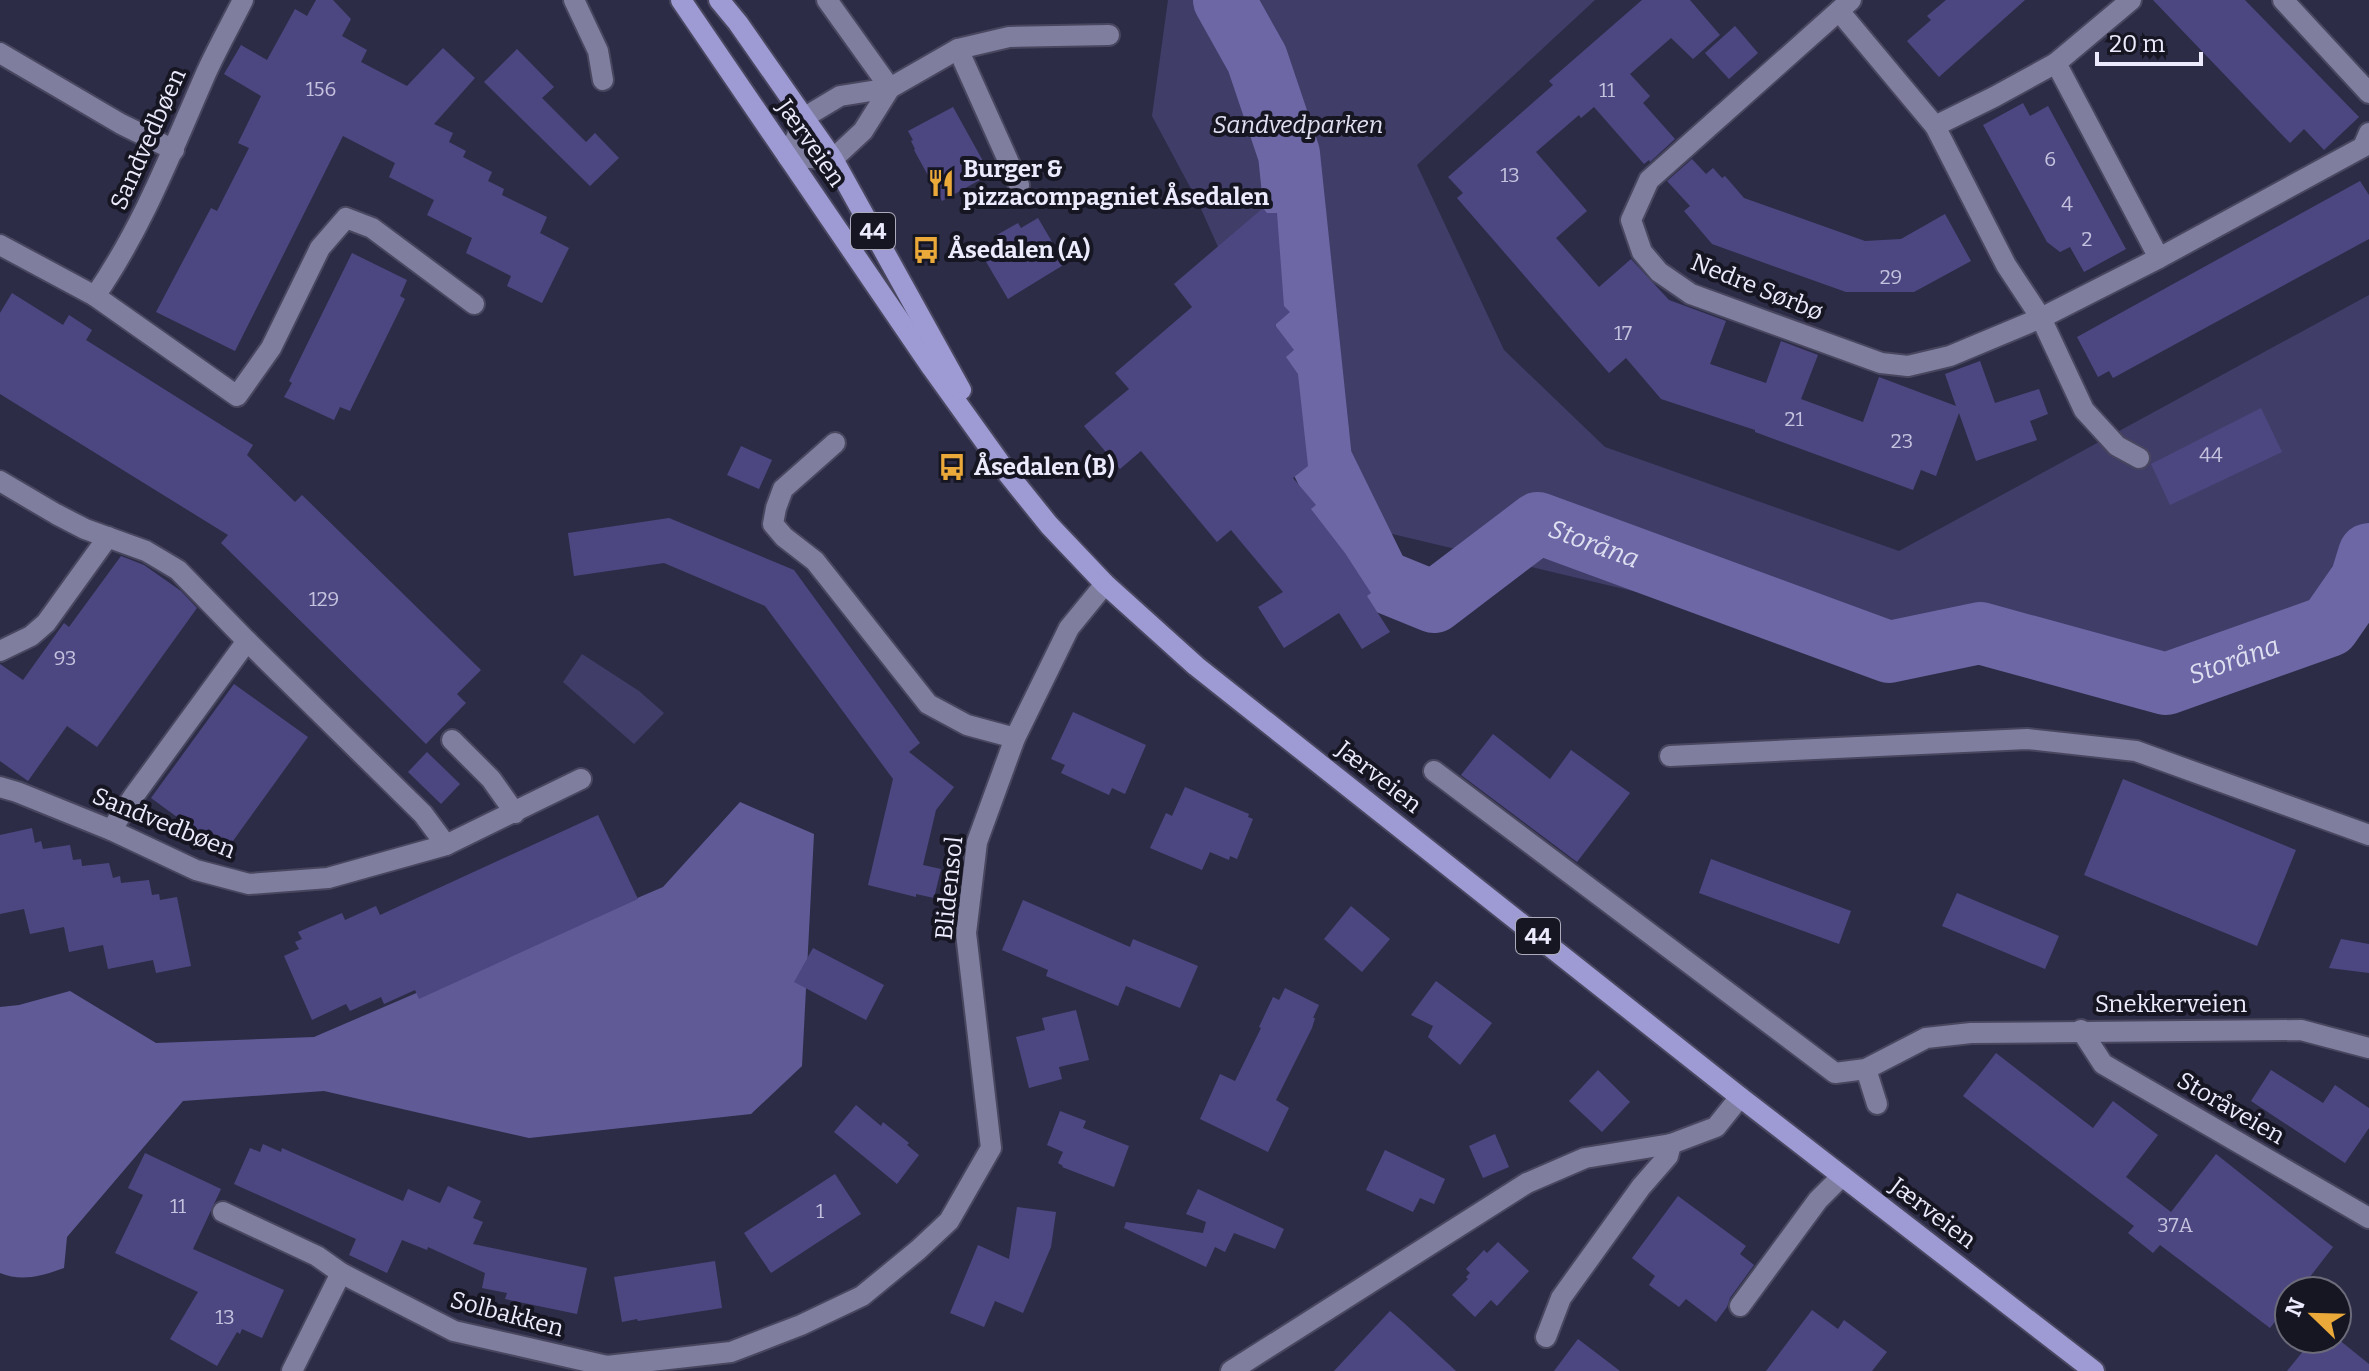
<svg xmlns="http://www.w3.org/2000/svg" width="2369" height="1371" font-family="Bitter,serif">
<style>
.green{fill:#413d69}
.forest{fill:#605b97}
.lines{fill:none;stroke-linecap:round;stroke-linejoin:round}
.river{stroke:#6d68a5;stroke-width:62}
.building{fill:#4d4781}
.minor-casing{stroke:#49475f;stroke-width:24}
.major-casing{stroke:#49475f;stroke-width:24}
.minor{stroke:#7f7e9f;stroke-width:20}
.major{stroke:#9d9ad4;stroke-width:20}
.labels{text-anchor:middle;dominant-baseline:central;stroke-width:8;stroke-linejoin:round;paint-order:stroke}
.number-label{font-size:20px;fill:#c4c2de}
.shield{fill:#161622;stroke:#ababbb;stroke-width:2}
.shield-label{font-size:22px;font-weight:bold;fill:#ebebfd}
.park-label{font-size:24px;font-style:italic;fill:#e1e1f3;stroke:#161622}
.street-label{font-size:24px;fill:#ebebfd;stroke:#161622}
.poi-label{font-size:24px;font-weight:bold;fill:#ebebfd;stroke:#161622;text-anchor:start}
.water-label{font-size:26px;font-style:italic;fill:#dfdff2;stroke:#161622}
</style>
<rect width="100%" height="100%" fill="#2d2c47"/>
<!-- green -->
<g class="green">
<polygon points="1168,0 1595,0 1417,165 1504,350 1605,447 1899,551 2369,295 2369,578 2166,684 2053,653 1889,652 1342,522 1197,200 1152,116"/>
<polygon points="582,654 639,691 664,713 634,744 563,682"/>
</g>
<!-- forest -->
<path class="forest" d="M740 802 814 834 802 1066 751 1114 529 1138 324 1091 183 1101 67 1237 64 1268C42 1276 22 1282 0 1273V1007L19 1005 70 991 156 1043 314 1037 663 887Z"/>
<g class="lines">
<!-- river -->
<path class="river" id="s1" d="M1224 0 1257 59 1289 154 1321 460 1380 580 1434 602 1538 523 1889 652 1980 633 2166 684 2329 626 2361 580 2369 554"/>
</g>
<!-- building -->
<g class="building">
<polygon points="316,0 333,0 351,19 342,36 367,50 361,62 407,86 443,48 475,78 434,124 453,133 449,142 466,151 463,157 492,172 488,181 504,189 502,195 547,217 540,233 569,248 542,303 507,286 511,276 466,253 472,238 427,215 434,200 389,177 395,163 343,136 235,351 156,312 211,208 217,211 249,148 238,143 261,96 224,74 241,45 267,60 295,9 307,16"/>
<polygon points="1642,0 1690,0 1720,35 1693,59 1671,38 1630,74 1650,96 1643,103 1675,139 1650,162 1649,160 1644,164 1594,107 1581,118 1579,115 1536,152 1587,211 1556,238 1599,287 1631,259 1669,300 1726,321 1710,364 1766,383 1781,341 1818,355 1801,399 1863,422 1879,377 1956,406 1945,374 1980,361 1995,403 2039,389 2048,414 2030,421 2037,440 1976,461 1959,413 1936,476 1921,470 1913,490 1755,432 1755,430 1661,399 1626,358 1609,373 1457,198 1463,193 1448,177 1553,85 1549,81"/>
<polygon points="1946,0 2025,0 1939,77 1907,41 1931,20 1927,16"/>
<polygon points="2153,0 2245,0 2359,117 2324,150 2304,129 2290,143"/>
<polygon points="1735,26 1758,53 1729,79 1705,53"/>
<polygon points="517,49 554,87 542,98 586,142 595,133 619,158 590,186 484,82"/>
<polygon points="2023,103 2030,116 2048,106 2126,249 2084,272 2070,247 2060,252 2047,242 1983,125"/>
<polygon points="953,107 988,170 985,172 987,176 942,201 914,150 915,149 911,141 913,140 908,131"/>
<polygon points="1692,159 1706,174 1713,168 1722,178 1725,176 1744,198 1865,241 1901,239 1945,214 1971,261 1914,292 1846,292 1773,266 1712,244 1684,211 1690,206 1667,181"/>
<polygon points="2360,181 2369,195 2369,239 2113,378 2109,371 2098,377 2077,337"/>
<polygon points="1263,208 1267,213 1277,213 1284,306 1290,312 1275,325 1294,350 1286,357 1298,374 1308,466 1293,478 1316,505 1311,509 1345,553 1371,593 1367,596 1390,632 1362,649 1339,613 1284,648 1258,607 1283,592 1231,530 1217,542 1141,451 1120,469 1084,426 1129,389 1115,373 1192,307 1174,284"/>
<polygon points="1038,218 1065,264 1008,299 985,260 1004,249 995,236 1018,223 1021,228"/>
<polygon points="352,253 407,280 400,296 405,299 350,411 340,407 334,420 284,397 292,383 289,381"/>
<polygon points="12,293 63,325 69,315 92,330 86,340 253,445 247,455 295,502 302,495 481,670 457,694 466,703 426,744 221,543 228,535 0,394 0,313"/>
<polygon points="2261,408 2282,452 2170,505 2151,464"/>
<polygon points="741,446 772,460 759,489 727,475"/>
<polygon points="669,518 794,570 920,743 909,752 954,787 936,810 923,865 941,869 934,898 916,894 916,897 868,885 893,779 765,606 664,563 574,576 568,533"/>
<polygon points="121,556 144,565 181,591 197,608 97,747 67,726 28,781 0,761 0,664 23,680 64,623 69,627"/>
<polygon points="234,684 308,737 225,852 151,798"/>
<polygon points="1073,712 1146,745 1125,794 1112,788 1109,795 1061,773 1065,765 1051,759"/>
<polygon points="1493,734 1550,779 1571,750 1630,793 1577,862 1461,775"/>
<polygon points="427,752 460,784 441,804 408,772"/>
<polygon points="2123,779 2296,850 2257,946 2084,875"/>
<polygon points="1185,787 1249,814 1248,817 1253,819 1237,859 1230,856 1229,860 1210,852 1202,870 1150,848 1166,813 1172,816"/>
<polygon points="598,815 638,899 419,999 415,990 384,1004 381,997 350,1011 346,1004 312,1020 284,956 299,949 295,942 302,939 298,932 342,913 345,920 376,906 380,915"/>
<polygon points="32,828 35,843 41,841 43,849 70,845 73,860 81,859 82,866 109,863 113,878 120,876 121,883 149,880 152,895 159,894 160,900 177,897 191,966 156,973 153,960 108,969 103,945 69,952 64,927 30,934 24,909 0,914 0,835"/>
<polygon points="1711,859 1851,911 1839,944 1699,893"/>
<polygon points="1957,893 2059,936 2045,969 1942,926"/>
<polygon points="1023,900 1130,947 1133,939 1198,966 1180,1008 1126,986 1118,1006 1046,976 1048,970 1002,950"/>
<polygon points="1351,906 1390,939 1362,972 1324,939"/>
<polygon points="2341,939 2369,944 2369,973 2329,968"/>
<polygon points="813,948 884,985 866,1020 794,982"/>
<polygon points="1436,981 1492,1023 1460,1065 1428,1037 1433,1026 1411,1015"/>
<polygon points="1285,988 1319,1005 1313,1018 1315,1018 1312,1028 1276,1100 1289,1108 1268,1152 1200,1119 1220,1074 1235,1081 1261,1028 1259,1027 1273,997 1279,1000"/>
<polygon points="1076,1010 1089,1060 1059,1067 1062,1079 1029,1088 1016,1037 1045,1030 1042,1018"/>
<polygon points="1996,1053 2093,1128 2113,1101 2158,1135 2126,1177 2171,1212 2216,1154 2333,1247 2299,1291 2289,1291 2289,1304 2270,1328 2160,1245 2153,1253 2128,1233 2134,1226 1963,1096"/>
<polygon points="1598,1070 1630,1102 1602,1132 1569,1101"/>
<polygon points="2271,1070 2323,1103 2335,1085 2369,1108 2369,1128 2345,1163 2251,1101"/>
<polygon points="856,1105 881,1126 883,1122 909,1143 907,1145 919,1155 897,1184 834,1132"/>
<polygon points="1060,1111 1086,1121 1083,1128 1129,1146 1114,1187 1062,1167 1063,1166 1058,1163 1063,1152 1047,1145"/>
<polygon points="1495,1134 1509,1167 1483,1178 1469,1146"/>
<polygon points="263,1144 281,1152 282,1148 403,1201 408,1189 440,1203 448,1186 481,1201 473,1218 483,1222 473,1244 587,1268 577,1314 505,1299 507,1293 482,1288 485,1273 428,1247 427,1250 402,1240 387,1273 349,1255 356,1239 234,1184 250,1148 260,1152"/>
<polygon points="1385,1150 1445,1179 1434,1204 1420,1198 1413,1212 1366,1190"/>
<polygon points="145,1153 221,1189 193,1249 284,1290 262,1338 242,1329 240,1334 237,1332 217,1366 170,1339 198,1292 115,1253 143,1195 128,1188"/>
<polygon points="835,1174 861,1214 771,1273 744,1233"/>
<polygon points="1198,1189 1284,1229 1275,1249 1234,1233 1225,1252 1215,1247 1206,1267 1124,1228 1126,1222 1203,1233 1206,1222 1186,1214"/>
<polygon points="1678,1196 1746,1246 1740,1254 1754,1265 1730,1298 1727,1307 1716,1322 1686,1299 1679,1307 1649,1285 1655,1276 1632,1258"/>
<polygon points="1017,1207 1056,1212 1051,1247 1023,1313 995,1301 984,1327 950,1313 978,1245 1009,1259"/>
<polygon points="1498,1242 1529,1271 1497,1306 1491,1300 1475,1317 1452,1295 1468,1279 1466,1277 1470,1273 1466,1269 1484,1250 1487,1253"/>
<polygon points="715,1261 722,1308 638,1321 637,1319 622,1322 614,1277"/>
<polygon points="1812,1310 1838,1329 1844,1320 1887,1352 1872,1371 1766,1371"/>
<polygon points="1390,1311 1404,1323 1456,1371 1334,1371"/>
<polygon points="1578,1339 1620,1371 1554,1371"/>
<polygon points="2313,1339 2338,1339 2369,1364 2369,1371 2287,1371"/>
</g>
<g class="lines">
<!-- minor casing -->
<g class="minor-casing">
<g id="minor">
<polyline points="574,0 598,51 603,80"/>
<polyline points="827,0 890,88"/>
<polyline points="1851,0 1649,180 1631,220 1642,252 1659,272 1691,294 1881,363 1908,366 1950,356 2041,318 2159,258 2363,147 2369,133"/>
<polyline points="2131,0 2056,63 2159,258"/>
<polyline points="2283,0 2369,93"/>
<polyline points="1839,11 1935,126 2006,265 2041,318 2084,410 2117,446 2139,458"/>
<polyline points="958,49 1019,185"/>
<polyline points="0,53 121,124 174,150"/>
<polyline points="890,88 863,131 833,159 788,157 805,117 840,96 890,88 958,49 1009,37 1109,35"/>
<polyline points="1935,126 1994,97 2056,63"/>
<polyline points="0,245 95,296 237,396 271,348 320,248 346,218 372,228 474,304"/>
<path d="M95 296C143 227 173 148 207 71 218 47 231 24 243 0"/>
<polyline points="835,443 783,489 776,508 773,524 784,537 815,561 928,704 967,725 1015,738"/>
<polyline points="0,481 56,514 85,529 146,551 178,570 247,641 423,814 446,845"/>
<polyline points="0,651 31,636 46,623 108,537"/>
<polyline points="452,740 491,779 515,813"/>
<polyline points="1670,756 2027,739 2136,751 2369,835"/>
<polyline points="1434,771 1835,1073 1866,1069 1926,1038 1971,1033 2301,1030 2369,1048"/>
<polyline points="0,787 17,792 111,830 196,870 249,884 328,878 446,845 581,779"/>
<polyline points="111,830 133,797 247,641"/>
<polyline points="2081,1030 2103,1064 2369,1218"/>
<polyline points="1866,1069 1877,1104"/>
<polyline points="223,1212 317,1256 341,1273 454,1331 607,1366 731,1352 801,1325 862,1296 918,1250 949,1221 991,1148 966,933 977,842 1015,738 1069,628 1105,584"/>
<polyline points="1740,1306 1818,1200 1842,1176"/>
<polyline points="1546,1337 1561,1298 1641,1187 1668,1156 1671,1144"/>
<polyline points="292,1371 341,1273"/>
<polyline points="1231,1371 1527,1183 1585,1158 1671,1144 1716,1127 1740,1097"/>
</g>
</g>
<!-- major casing -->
<g class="major-casing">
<g id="major">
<polyline points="681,0 932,368 1008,474 1049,525 1105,584 1196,666 1740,1097 2094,1371"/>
<polyline points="719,0 738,23 833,159 961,390"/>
</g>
</g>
<!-- minor -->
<use href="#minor" class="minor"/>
<!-- major -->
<use href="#major" class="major"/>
</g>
<!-- icons -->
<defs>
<g id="restaurant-bare" transform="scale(2.16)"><path d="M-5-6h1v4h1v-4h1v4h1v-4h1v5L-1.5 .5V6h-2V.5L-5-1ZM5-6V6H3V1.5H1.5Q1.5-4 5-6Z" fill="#eba93a" stroke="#161622" stroke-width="2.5" paint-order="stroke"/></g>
<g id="bus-bare" transform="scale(2.16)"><path d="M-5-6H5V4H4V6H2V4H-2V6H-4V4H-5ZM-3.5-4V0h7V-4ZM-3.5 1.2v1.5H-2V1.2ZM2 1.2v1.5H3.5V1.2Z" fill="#eba93a" stroke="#161622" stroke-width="2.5" paint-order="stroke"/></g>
</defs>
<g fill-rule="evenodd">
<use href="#restaurant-bare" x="941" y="183"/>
<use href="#bus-bare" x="926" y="250"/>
<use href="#bus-bare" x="952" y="467"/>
</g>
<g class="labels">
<!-- number labels -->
<g class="number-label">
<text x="321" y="89">156</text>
<text x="1607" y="90">11</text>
<text x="2050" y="159">6</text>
<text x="1510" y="175">13</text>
<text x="2067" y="204">4</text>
<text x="2087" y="239">2</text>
<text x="1891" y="277">29</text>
<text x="1623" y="333">17</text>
<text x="1794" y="419">21</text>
<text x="1902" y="441">23</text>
<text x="2211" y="455">44</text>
<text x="324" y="599">129</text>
<text x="65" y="658">93</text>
<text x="178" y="1206">11</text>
<text x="820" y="1211">1</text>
<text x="2175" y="1225">37A</text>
<text x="225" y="1317">13</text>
</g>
<!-- shield labels -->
<g class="shield">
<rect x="851" y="213" width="44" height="36" rx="6"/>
<rect x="1516" y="918" width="44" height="36" rx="6"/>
</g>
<g class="shield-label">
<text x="873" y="231">44</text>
<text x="1538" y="936">44</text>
</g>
<!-- park labels -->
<g class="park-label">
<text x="1298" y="125">Sandvedparken</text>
</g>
<!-- street labels -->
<g class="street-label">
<text transform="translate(148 139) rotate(-66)">Sandvedbøen</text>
<text transform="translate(811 143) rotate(55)">Jærveien</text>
<text transform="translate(1757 287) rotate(22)">Nedre Sørbø</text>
<text transform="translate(1379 777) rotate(38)">Jærveien</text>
<text transform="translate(164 823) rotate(22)">Sandvedbøen</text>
<text transform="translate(949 888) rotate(-84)">Blidensol</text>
<text x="2171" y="1004">Snekkerveien</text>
<text transform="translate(2231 1108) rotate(30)">Storåveien</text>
<text transform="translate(1933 1213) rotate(37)">Jærveien</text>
<text transform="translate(507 1314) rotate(15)">Solbakken</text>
</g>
<!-- poi labels -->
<g class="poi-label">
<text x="963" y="169">Burger &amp;<tspan x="963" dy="28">pizzacompagniet Åsedalen</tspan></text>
<text x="948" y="250">Åsedalen (A)</text>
<text x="974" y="467">Åsedalen (B)</text>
</g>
<!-- water labels -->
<g class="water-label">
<text stroke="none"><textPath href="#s1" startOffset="858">Storåna</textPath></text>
<text stroke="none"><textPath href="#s1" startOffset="1530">Storåna</textPath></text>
</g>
</g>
<!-- north arrow -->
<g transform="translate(2313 1315) rotate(293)"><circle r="38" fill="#161622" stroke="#6b6b7a" stroke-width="2"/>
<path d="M0-6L14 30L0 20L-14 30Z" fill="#eba93a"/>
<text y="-12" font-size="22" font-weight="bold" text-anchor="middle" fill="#ebebfd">N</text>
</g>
<!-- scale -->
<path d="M2097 52v12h104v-12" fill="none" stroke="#ebebfd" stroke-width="4"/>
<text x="2109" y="52" font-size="24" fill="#ebebfd" stroke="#161622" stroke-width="6" paint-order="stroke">20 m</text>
</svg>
